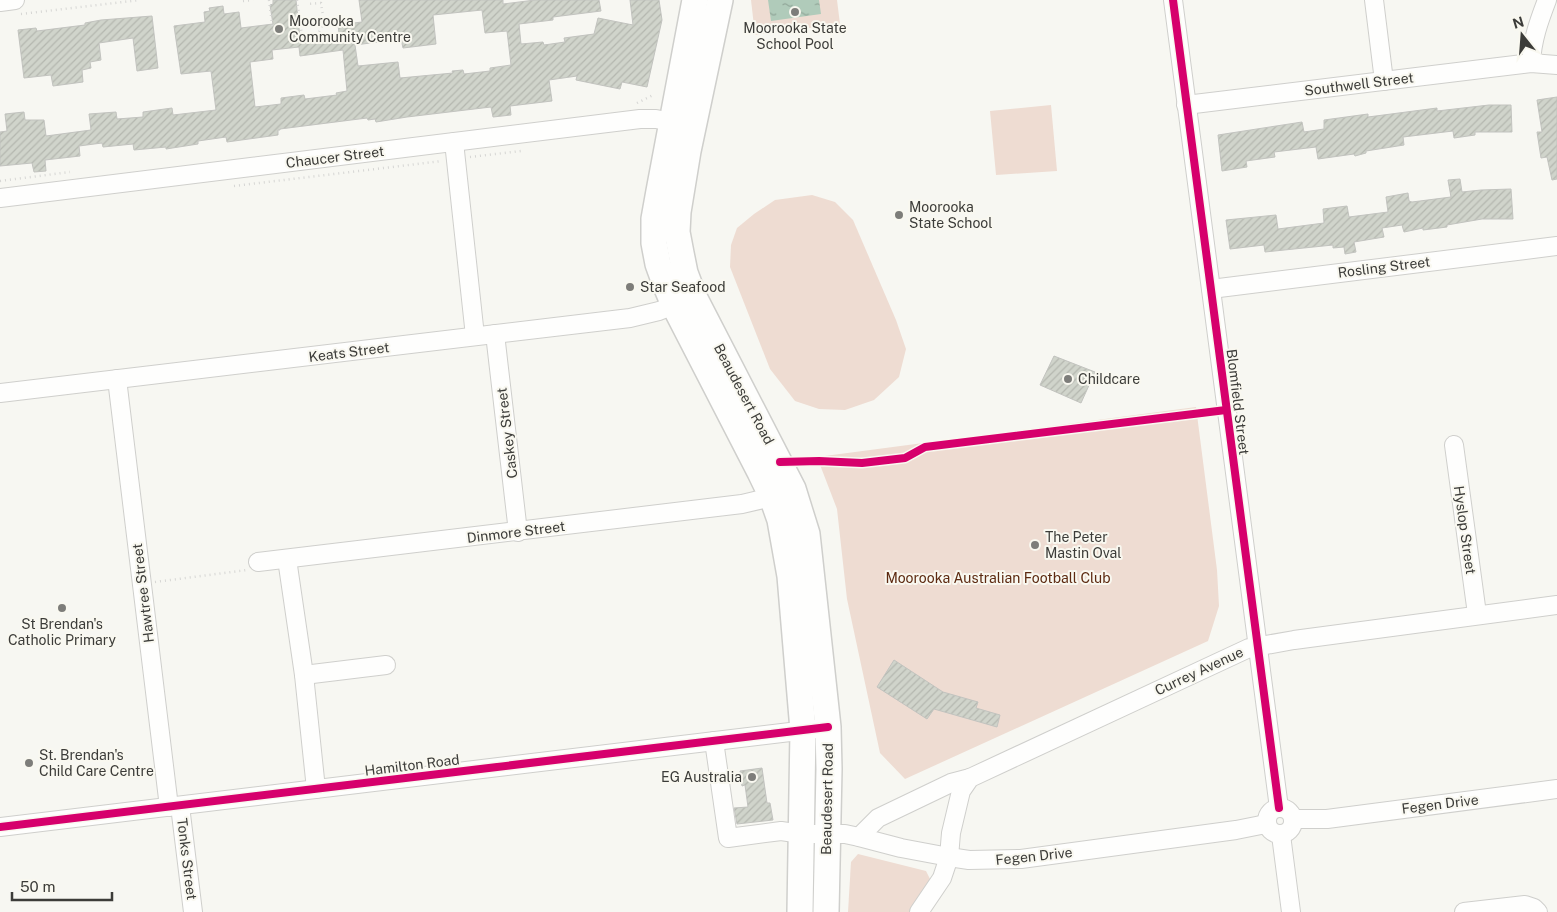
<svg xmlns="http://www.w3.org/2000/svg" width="1557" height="912" font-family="'Public Sans',sans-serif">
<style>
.park{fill:#eedcd2}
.water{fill:url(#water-ripples)}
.building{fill:url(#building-hatch);stroke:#c2c3bf;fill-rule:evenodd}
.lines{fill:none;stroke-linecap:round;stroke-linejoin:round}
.minor-casing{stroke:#cfcfcc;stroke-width:20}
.highway-casing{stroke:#cfcfcc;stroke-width:28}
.path{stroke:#d6d6d4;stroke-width:2.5;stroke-dasharray:1 4;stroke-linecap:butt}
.minor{stroke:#fefefd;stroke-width:18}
.highway{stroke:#fefefd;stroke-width:25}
.cycleway-casing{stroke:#f9f8f0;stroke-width:11}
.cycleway{stroke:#d6006c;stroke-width:8}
.poi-dot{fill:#7d7d7a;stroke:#f9f8f0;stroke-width:2}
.labels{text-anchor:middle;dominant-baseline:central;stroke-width:4;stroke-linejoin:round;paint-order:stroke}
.poi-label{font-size:14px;fill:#3c3c39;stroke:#f9f8f0;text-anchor:start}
.street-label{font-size:14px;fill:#3c3c39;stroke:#f9f8f0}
.park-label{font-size:14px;fill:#5d2a11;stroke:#f9f8f0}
</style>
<defs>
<pattern id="water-ripples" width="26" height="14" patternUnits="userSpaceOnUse" patternTransform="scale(1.25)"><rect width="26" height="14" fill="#b0cbba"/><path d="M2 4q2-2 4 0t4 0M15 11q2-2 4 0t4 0" fill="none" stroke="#90a698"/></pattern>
<pattern id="building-hatch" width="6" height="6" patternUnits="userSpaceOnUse" patternTransform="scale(1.25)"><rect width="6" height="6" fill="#d0d4cb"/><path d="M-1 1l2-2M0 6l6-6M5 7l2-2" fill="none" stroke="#b4b7af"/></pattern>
</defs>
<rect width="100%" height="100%" fill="#f7f7f2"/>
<!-- park -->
<g class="park">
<polygon points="751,0 837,0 840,24 755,35"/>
<polygon points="1051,105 1057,171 996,175 990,111"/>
<polygon points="812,195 835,202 853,220 896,320 906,349 899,377 874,400 845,410 819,409 795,401 770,369 730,267 731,245 737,228 754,214 775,200"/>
<polygon points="1196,407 1217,570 1219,606 1208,641 905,779 880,753 847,599 837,509 817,457"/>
<polygon points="858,854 926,871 930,879 927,887 911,912 848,912 851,862"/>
</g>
<!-- water -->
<polygon class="water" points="768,0 819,0 821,14 771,21"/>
<!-- building -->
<g class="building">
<path d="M273 0H296L300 38 339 33 338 25 362 22 359 0H503V4L535 0H599L601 11 553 17V20L519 24 521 44 543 42 544 45 565 42 564 38 594 34 598 18 633 25 630 0H659L662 20 647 87 622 82 620 89 576 80 577 76 549 80 552 101 510 106 511 115 493 117 491 107 407 117 376 122 375 119 368 120 367 118 280 129V130H278V135L227 142 226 137 198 141V144L166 149V147L134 150 133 144 103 147 102 143 79 146 80 156 45 160 46 171 34 172 32 163 0 166V132L7 131 5 114 24 112 25 120H44L46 136 91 130 89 114 116 112 117 119 143 117V112L172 108 173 115 216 110 211 71 181 74 174 26 205 22 204 12 210 11 209 8 223 6 224 14 239 12 241 28 273 24 270 5 273 4ZM482 10 485 33 507 31 511 65 490 68V71L464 74 463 70 452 71 453 73 400 78 398 62 358 66 355 45 401 39 403 48 436 44 433 15ZM299 47 300 56 343 50 347 91 336 93 337 95 305 99 304 95 281 98V104L255 107 250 62 273 59 272 50Z"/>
<polygon points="152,16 158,68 137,71 133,38 99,43 101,60 90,62 91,68 82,70 83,82 53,86 51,75 24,78 18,30 36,28 37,31 85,25 85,23 101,20"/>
<polygon points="1557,97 1557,179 1552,180 1547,157 1541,158 1537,132 1542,132 1537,100"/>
<polygon points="1489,105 1511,105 1512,132 1475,132 1475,135 1454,138 1453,131 1403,137 1404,145 1366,151 1366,153 1355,156 1354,154 1318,159 1316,147 1274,152 1275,157 1246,161 1247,167 1222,171 1218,135 1302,122 1304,132 1324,129 1324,120 1368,114 1368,117 1437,108 1437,111"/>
<polygon points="1460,179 1462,192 1481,190 1511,189 1513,219 1482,219 1447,225 1447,227 1423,230 1423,228 1404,232 1402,225 1382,228 1384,237 1354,242 1356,252 1345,254 1344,247 1333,248 1333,245 1265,252 1264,245 1230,249 1226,220 1276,215 1278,229 1324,223 1323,209 1347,206 1349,217 1388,212 1386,197 1408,193 1409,201 1412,202 1451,197 1448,180"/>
<polygon points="1054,356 1095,372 1081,403 1040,385"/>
<polygon points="894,660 943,692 978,702 976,708 1000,715 997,727 934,709 927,719 877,687"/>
<polygon points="762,768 767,803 770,803 773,820 737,824 734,808 748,807 745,785 742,786 740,771"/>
</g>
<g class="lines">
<!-- minor casing -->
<g class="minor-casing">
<g id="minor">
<polyline points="1173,0 1279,808"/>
<polyline points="1374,0 1384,81"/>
<polyline points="0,2 15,0"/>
<path d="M1531 63C1532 40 1539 21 1547 0"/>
<polyline points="1186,105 1531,63 1557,65"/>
<polyline points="454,142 475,336"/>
<polyline points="0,198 640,119 656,119 671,122"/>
<polyline points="1211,289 1557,246"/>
<polyline points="495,334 518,532"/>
<polyline points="117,379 169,807"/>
<polyline points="0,393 630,318 659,311 684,301"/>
<polyline points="1454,445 1477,614"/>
<polyline points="287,559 304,675 316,789"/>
<polyline points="258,562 742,504 772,497"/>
<polyline points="304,675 386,665"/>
<polyline points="714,741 728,838 781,831 802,834 845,834 859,837 901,848 949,857 969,860 1021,859 1236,830 1266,824"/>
<polyline points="180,806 193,912"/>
<circle cx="1280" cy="821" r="13"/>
<polyline points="1293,819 1327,819 1557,789"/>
<polyline points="0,827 815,729"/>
<polyline points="1281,835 1291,912"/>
<polyline points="859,837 878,818 951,783 970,778"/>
<polyline points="919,912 942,878 949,857 951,833 961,791 970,778 1249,648 1294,640 1557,605"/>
<polyline points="1464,912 1525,905 1534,908 1538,912"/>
</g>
</g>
<!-- highway casing -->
<g class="highway-casing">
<g id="highway">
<polyline points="695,0 659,191 654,219 654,243 658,264 666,286 674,305 760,472 772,497 780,520 790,576 803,730 800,912"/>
<polyline points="720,0 688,151 678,212 677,232 681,253 685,273 694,297 793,489 807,534 828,727 829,769 826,912"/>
</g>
</g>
<!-- path -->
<g class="path">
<polyline points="269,0 274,39"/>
<polyline points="297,0 302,36 318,34 324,22 321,3 307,4"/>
<polyline points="243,1 253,0"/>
<polyline points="21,14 140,0"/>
<polyline points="637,103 653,95"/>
<polyline points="470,157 521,151"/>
<polyline points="0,181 70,172"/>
<polyline points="234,186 442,161"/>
<polyline points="155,582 247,570"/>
</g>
<!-- minor -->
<use href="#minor" class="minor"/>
<!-- highway -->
<use href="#highway" class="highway"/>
<!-- cycleway casing -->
<g class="cycleway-casing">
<g id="cycleway">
<polyline points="1173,0 1279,808"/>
<polyline points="780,462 819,461 862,463 905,458 925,447 1226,410"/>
<polyline points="0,827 828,727"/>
</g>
</g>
<!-- cycleway -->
<use href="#cycleway" class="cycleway"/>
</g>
<!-- markers -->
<g class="poi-dot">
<circle cx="795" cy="12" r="5"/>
<circle cx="279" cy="29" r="5"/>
<circle cx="899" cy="215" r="5"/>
<circle cx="630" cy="287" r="5"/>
<circle cx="1068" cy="379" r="5"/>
<circle cx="1035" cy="545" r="5"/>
<circle cx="62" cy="608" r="5"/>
<circle cx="29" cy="763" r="5"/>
<circle cx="752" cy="777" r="5"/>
</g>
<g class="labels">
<!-- poi labels -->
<g class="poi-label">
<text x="289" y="21">Moorooka<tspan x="289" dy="16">Community Centre</tspan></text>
<text x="795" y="28" text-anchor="middle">Moorooka State<tspan x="795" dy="16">School Pool</tspan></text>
<text x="909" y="207">Moorooka<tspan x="909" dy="16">State School</tspan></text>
<text x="640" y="287">Star Seafood</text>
<text x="1078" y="379">Childcare</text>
<text x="1045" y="537">The Peter<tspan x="1045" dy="16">Mastin Oval</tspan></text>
<text x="62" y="624" text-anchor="middle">St Brendan's<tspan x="62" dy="16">Catholic Primary</tspan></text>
<text x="39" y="755">St. Brendan's<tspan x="39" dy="16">Child Care Centre</tspan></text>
<text x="742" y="777" text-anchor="end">EG Australia</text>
</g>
<!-- street labels -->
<g class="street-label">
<text transform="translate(1359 84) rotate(-7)">Southwell Street</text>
<text transform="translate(335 157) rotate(-7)">Chaucer Street</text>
<text transform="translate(1384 267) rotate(-7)">Rosling Street</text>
<text transform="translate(349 352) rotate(-7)">Keats Street</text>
<text transform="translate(744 394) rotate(62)">Beaudesert Road</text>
<text transform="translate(1238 402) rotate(83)">Blomfield Street</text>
<text transform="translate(507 433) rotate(-97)">Caskey Street</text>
<text transform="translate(1465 530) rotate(82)">Hyslop Street</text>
<text transform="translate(516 532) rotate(-7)">Dinmore Street</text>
<text transform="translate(143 593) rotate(-97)">Hawtree Street</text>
<text transform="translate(1199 671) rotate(-25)">Currey Avenue</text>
<text transform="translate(412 765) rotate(-7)">Hamilton Road</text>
<text transform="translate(827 799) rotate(-89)">Beaudesert Road</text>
<text transform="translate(1440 804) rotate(-7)">Fegen Drive</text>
<text transform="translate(1034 856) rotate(-6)">Fegen Drive</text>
<text transform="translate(187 859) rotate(83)">Tonks Street</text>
</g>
<!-- park labels -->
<g class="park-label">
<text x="998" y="578">Moorooka Australian Football Club</text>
</g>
</g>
<!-- north arrow -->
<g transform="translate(1522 35) rotate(343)" stroke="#f9f8f0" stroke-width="4" paint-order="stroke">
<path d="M0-4L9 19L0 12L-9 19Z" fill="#3c3c39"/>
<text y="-8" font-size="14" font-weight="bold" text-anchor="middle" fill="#3c3c39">N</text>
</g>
<!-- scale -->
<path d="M12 892v8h100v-8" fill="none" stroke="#3c3c39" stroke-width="2.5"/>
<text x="20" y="892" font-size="15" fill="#3c3c39" stroke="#f9f8f0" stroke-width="4" paint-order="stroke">50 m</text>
</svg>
